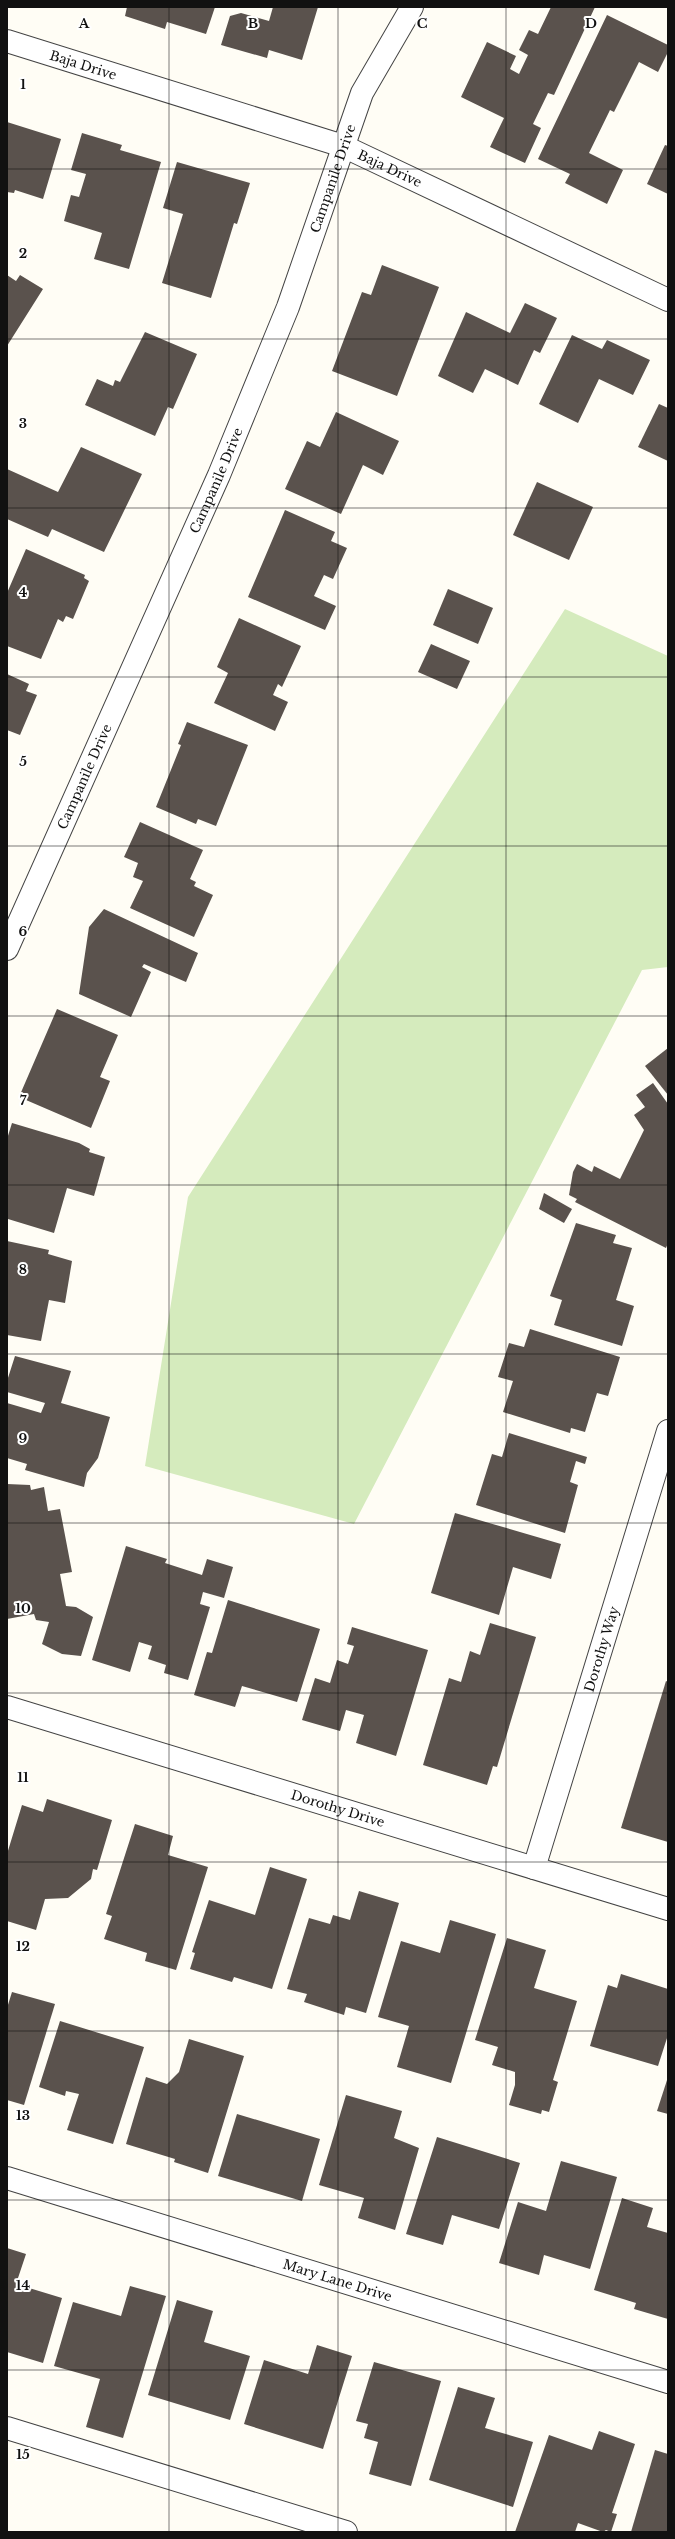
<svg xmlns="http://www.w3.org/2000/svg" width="675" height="2539" font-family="'Libre Baskerville',serif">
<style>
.green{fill:#d5ebbd}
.building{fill:#5a524d}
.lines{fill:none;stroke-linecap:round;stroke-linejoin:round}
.minor-casing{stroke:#444;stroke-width:24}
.minor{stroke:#fff;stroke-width:22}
.grid{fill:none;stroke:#111;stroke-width:1;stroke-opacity:0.55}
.labels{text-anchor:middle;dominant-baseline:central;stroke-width:4;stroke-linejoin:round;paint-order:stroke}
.street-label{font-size:13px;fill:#111;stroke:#fff}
.grid-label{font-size:13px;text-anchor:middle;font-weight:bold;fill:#111;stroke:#fff;stroke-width:4;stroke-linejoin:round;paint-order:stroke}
</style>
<rect width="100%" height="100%" fill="#fffdf5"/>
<!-- green -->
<polygon class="green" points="565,609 668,656 668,967 642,970 354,1524 145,1466 188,1197"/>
<!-- building -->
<g class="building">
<polygon points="127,7 215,7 206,34 167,22 165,29 125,16"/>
<polygon points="273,7 318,7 302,60 269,50 267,58 221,45 230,16 241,13 269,21"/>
<polygon points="551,7 595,7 554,95 548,93 533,124 541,128 525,163 490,147 504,118 461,97 487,42 516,56 510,69 519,74 528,55 519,50 529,30 538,34"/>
<polygon points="607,15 668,45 668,52 658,72 639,62 614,112 610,110 589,153 623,170 607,204 565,183 570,174 538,159"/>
<polygon points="7,122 61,139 43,199 15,190 14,193 7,192"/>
<polygon points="82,133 122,145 120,150 161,162 129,269 94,259 102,233 64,221 71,195 79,197 86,174 71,170"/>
<polygon points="665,145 668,146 668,194 647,184"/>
<polygon points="177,162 250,183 237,224 234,223 211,298 162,283 183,214 163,208"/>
<polygon points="382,265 439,287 397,396 332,371 362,292 371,295"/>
<polygon points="7,275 16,281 20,275 43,289 7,346"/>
<polygon points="525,303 557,318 540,353 534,350 518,385 485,369 473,393 438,376 466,312 510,333"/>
<polygon points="145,332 197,354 173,409 168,407 155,436 85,405 97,379 113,386 115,380 120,382"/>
<polygon points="572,335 602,349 607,340 650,360 633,395 599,379 578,423 539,404"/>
<polygon points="659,404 668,408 668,461 638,447"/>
<polygon points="336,412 399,441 383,475 363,465 341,514 285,489 307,441 320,447"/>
<polygon points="81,447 142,474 104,552 52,529 48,537 7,519 7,469 58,492"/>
<polygon points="537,482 593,507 569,560 513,535"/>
<polygon points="285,510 335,532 331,541 347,548 333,579 324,575 314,596 336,606 325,630 248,597"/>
<polygon points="26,549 85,575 84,578 89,581 73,619 66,616 63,622 58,619 41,659 7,646 7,593"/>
<polygon points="448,589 493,608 478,644 433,625"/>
<polygon points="239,618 301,646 282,687 278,684 273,695 288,702 275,731 214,703 228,673 217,667"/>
<polygon points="431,644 470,661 457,689 418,672"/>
<polygon points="7,674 29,684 26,691 37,695 20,735 7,730"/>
<polygon points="187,722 248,745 216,826 198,819 196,824 156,807 181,745 178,744"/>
<polygon points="140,822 203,850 190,879 196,882 194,886 213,895 194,937 130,908 143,881 133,877 138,863 124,857"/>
<polygon points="104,909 198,953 186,982 144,964 142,967 151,972 131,1017 79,994 89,927"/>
<polygon points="57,1009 118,1035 100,1077 110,1081 91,1128 19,1097"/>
<polygon points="668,1048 668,1095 645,1066"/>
<polygon points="653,1083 668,1104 668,1243 666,1248 575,1202 577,1199 569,1195 573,1172 577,1164 592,1172 594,1166 620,1179 644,1130 634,1115 645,1107 636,1095"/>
<polygon points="12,1123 79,1143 90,1149 89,1152 105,1157 94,1196 67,1188 54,1233 8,1219 7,1223 7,1139"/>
<polygon points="544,1193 572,1209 564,1223 539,1209"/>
<polygon points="576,1223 616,1235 613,1243 632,1248 616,1300 634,1306 622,1346 554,1325 562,1300 550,1296"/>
<polygon points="7,1241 49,1250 48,1254 72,1261 65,1303 49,1300 41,1341 7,1335"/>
<polygon points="530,1329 620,1357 608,1396 597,1393 585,1432 571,1428 570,1433 503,1412 513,1381 498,1377 509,1343 524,1347"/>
<polygon points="15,1356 71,1371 61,1403 110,1417 98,1458 87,1473 84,1487 25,1470 27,1464 7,1458 7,1403 41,1413 45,1403 7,1392 7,1381"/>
<polygon points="509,1433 587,1457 585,1464 576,1461 570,1482 578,1485 565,1533 476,1505 492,1454 502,1457"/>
<polygon points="7,1484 30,1485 31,1490 44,1487 48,1511 60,1509 72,1572 60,1574 66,1606 76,1607 93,1617 81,1656 62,1654 42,1644 49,1622 36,1620 34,1614 7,1619"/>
<polygon points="455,1513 561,1544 551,1579 513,1567 499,1615 431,1593"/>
<polygon points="126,1546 167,1559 165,1563 202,1575 207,1559 233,1567 224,1598 203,1592 200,1604 210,1607 188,1680 164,1673 166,1665 148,1659 152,1646 139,1642 130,1672 92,1660"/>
<polygon points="228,1600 320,1629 297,1702 242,1686 235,1707 194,1695 207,1652 212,1653"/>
<polygon points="490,1623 536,1637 497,1767 493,1766 487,1785 423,1765 449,1678 461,1682 470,1651 480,1655"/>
<polygon points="352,1627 428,1650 396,1756 356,1743 364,1715 346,1710 340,1731 302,1720 315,1678 330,1683 337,1660 348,1664 354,1646 347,1644"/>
<polygon points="666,1681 668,1682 668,1842 621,1828"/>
<polygon points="47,1799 112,1820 97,1870 93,1869 91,1879 68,1898 45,1899 36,1930 7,1921 7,1854 22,1805 43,1812"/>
<polygon points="135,1824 173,1836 168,1855 208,1867 176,1970 145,1961 147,1953 104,1939 112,1916 106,1914"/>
<polygon points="270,1867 307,1879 272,1989 234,1977 232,1982 190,1969 195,1953 192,1952 209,1900 255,1915"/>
<polygon points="359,1891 399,1903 366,2013 346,2007 344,2015 304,2002 307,1994 287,1989 309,1918 330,1924 333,1915 350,1920"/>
<polygon points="450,1920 496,1934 451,2083 397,2067 409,2026 378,2017 401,1941 440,1953"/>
<polygon points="507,1938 546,1950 534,1988 577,2001 553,2080 558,2082 549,2112 542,2110 541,2114 509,2105 515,2085 515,2072 492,2065 498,2047 475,2040"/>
<polygon points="621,1974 668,1989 668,2035 658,2066 590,2046 608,1985 617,1988"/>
<polygon points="12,1992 55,2004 24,2105 7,2100 7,2008"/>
<polygon points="60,2021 144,2047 113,2144 67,2130 79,2094 66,2091 65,2096 39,2087"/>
<polygon points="189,2039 244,2056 208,2173 174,2162 175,2159 126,2144 146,2077 167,2084 179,2072"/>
<polygon points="668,2077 668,2114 657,2111"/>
<polygon points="346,2095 402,2111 394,2138 419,2148 395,2230 358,2218 364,2198 319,2185"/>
<polygon points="237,2114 320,2139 302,2201 218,2176"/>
<polygon points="437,2137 520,2163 499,2229 452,2215 443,2245 406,2234"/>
<polygon points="561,2161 617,2177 590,2269 544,2255 539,2275 499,2263 518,2202 546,2211"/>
<polygon points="622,2198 653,2208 647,2227 668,2233 668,2319 634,2309 636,2303 594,2290"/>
<polygon points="7,2248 26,2254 16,2284 62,2298 43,2363 7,2352"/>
<polygon points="130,2286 166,2296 123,2438 86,2427 100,2379 54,2366 73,2302 121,2316"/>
<polygon points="177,2300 213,2311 204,2342 250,2356 230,2420 148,2395"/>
<polygon points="317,2345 352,2356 323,2449 244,2424 264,2360 308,2374"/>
<polygon points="374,2362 441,2381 411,2486 369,2474 378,2442 364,2438 368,2424 356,2421"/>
<polygon points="458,2387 495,2398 485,2428 533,2442 513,2507 429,2480"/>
<polygon points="599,2431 635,2444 612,2513 617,2514 611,2532 606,2530 603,2532 578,2523 575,2532 515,2532 549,2435 592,2450"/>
<polygon points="655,2450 668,2454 668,2532 631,2532"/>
</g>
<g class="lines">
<!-- minor casing -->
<g class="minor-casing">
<g id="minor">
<path id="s1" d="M7 41 343 146 668 300"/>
<path id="s2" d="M7 949 219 475 288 307 362 93 412 7"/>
<path id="s3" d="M7 1707 668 1909"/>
<path id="s4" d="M534 1868 668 1431"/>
<path id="s5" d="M7 2178 668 2382"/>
<polyline points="7,2428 346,2532"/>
</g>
</g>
<!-- minor -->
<use href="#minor" class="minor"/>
</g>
<!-- grid -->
<path class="grid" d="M169 7V2532M338 7V2532M506 7V2532M7 169H668M7 339H668M7 508H668M7 677H668M7 846H668M7 1016H668M7 1185H668M7 1354H668M7 1523H668M7 1693H668M7 1862H668M7 2031H668M7 2200H668M7 2370H668"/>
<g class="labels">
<!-- street labels -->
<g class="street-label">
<text stroke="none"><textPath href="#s1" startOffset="80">Baja Drive</textPath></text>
<text stroke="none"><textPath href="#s1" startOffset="404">Baja Drive</textPath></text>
<text stroke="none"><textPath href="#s2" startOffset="837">Campanile Drive</textPath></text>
<text stroke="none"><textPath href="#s2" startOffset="513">Campanile Drive</textPath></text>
<text stroke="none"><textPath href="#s2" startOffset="189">Campanile Drive</textPath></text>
<text stroke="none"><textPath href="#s4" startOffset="229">Dorothy Way</textPath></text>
<text stroke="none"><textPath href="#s3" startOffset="346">Dorothy Drive</textPath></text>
<text stroke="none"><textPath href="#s5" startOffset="346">Mary Lane Drive</textPath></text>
</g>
</g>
<g class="grid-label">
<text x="84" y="28">A</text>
<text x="253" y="28">B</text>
<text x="422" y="28">C</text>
<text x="591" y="28">D</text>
<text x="23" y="89">1</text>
<text x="23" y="258">2</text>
<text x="23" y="428">3</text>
<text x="23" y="597">4</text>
<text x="23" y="766">5</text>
<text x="23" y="936">6</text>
<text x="23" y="1105">7</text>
<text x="23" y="1274">8</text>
<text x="23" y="1443">9</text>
<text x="23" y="1613">10</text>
<text x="23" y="1782">11</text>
<text x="23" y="1951">12</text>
<text x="23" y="2120">13</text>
<text x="23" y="2290">14</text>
<text x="23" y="2459">15</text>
</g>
<!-- border -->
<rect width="675" height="2539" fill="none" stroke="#111111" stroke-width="16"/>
</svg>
